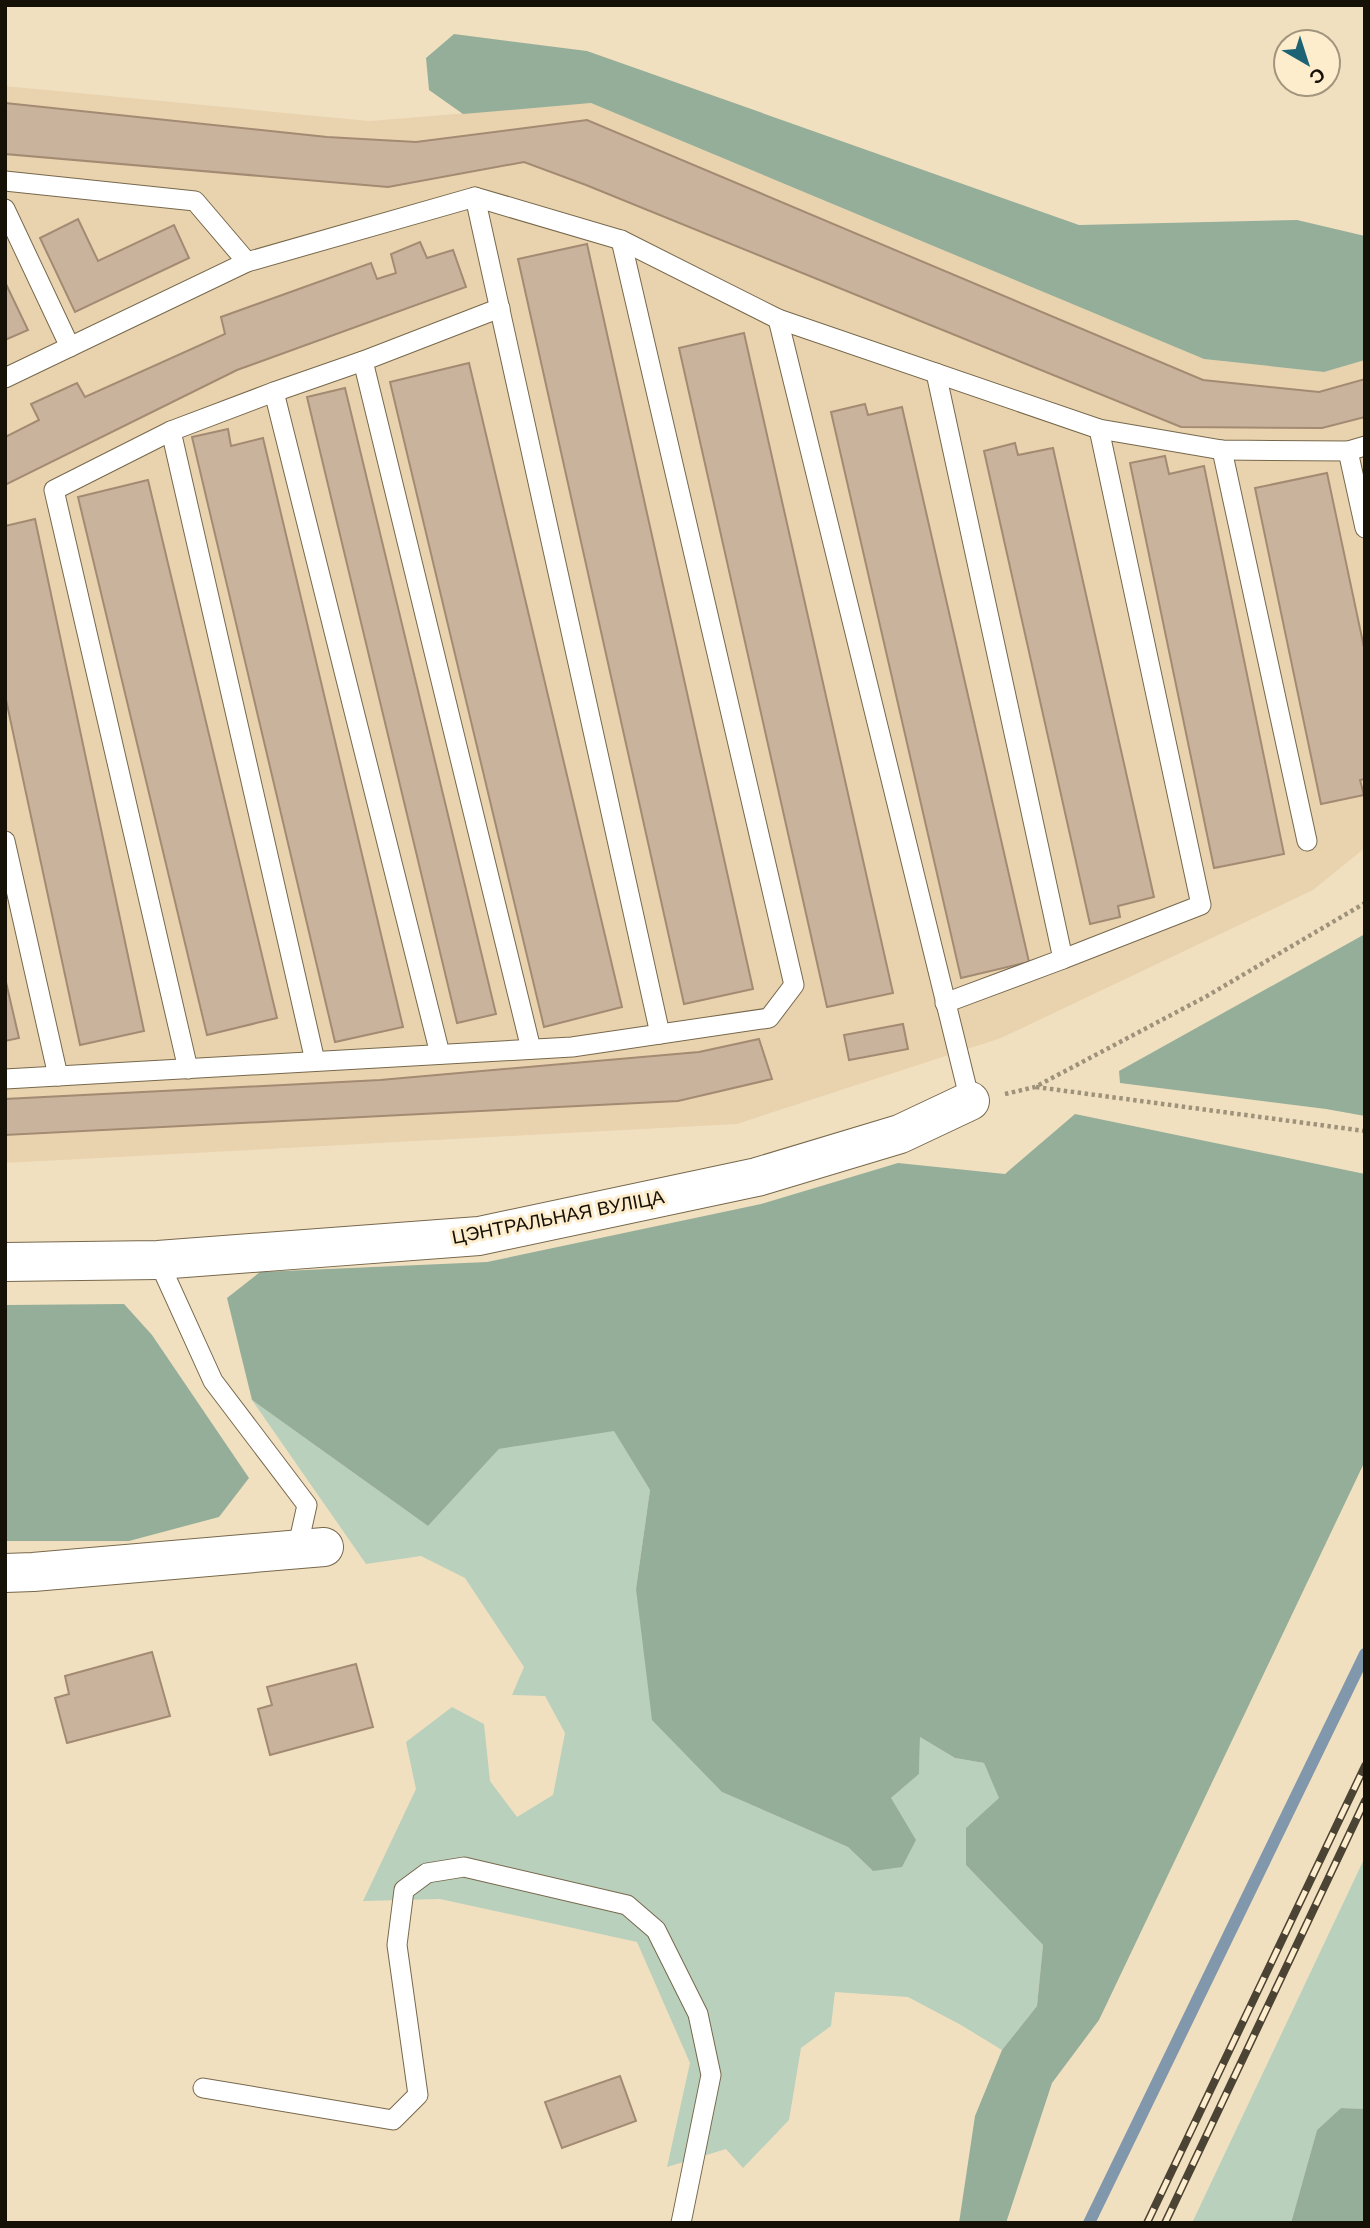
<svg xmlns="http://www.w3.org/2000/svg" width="1370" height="2228" font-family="Arial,sans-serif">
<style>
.built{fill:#e8d3ae}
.green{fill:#b9d0bc}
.forest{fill:#95ae99}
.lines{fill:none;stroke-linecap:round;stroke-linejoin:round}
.stream{stroke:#8097ac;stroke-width:12}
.building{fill:#cab39c;stroke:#a38a72;stroke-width:2}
.service-casing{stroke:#77684c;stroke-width:21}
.minor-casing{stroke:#77684c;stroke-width:40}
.path{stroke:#9e927a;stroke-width:4.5;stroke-dasharray:3.5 3.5;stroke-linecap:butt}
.service{stroke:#fff;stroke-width:19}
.minor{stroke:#fff;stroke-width:38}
.rail-casing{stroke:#4b4333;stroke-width:8}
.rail{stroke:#feedcd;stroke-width:5;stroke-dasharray:16;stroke-linecap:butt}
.labels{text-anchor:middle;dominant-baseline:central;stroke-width:6;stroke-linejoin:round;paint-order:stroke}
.street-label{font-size:19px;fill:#161106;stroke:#feedcd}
</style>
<rect width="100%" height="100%" fill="#f1e0c0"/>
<!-- built -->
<polygon class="built" points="5,86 370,121 591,103 1204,359 1324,372 1365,360 1365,848 1313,890 1001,1038 737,1124 5,1163"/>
<!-- green -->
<g class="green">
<polygon points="252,1400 428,1526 499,1449 614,1430 650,1490 636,1589 722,1792 848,1847 873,1871 891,1798 919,1774 920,1737 955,1758 984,1763 1000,1798 966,1828 966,1865 1043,1945 1037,2006 1002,2050 961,2025 908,1997 835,1992 831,2026 801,2048 789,2120 743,2168 726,2149 667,2167 690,2063 637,1942 440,1899 363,1901 416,1789 406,1742 452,1707 484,1724 490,1781 517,1817 553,1795 565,1733 545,1696 512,1695 524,1667 465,1578 421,1556 366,1564"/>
<polygon points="1365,1857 1365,2109 1341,2108 1317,2130 1291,2223 1192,2223"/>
</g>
<!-- forest -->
<g class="forest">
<polygon points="454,34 587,51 1079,225 1297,220 1365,236 1365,360 1324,372 1204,359 591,103 463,114 429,90 426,58"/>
<polygon points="1365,934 1365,1116 1326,1109 1120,1083 1119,1071"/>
<polygon points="1075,1114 1365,1174 1365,1461 1099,2020 1052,2083 1006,2223 959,2223 975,2116 1002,2050 1037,2006 1043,1945 966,1865 966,1828 999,1798 984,1763 955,1758 920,1737 919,1774 891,1798 916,1840 902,1867 873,1871 848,1847 722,1792 652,1720 636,1589 650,1490 614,1431 499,1449 428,1526 252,1400 227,1298 260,1272 487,1262 761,1204 898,1163 1005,1174"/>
<polygon points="124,1304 152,1335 249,1478 219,1517 129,1541 5,1541 5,1305"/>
<polygon points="1341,2108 1365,2109 1365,2223 1291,2223 1317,2130"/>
</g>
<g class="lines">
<!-- stream -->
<polyline class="stream" points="1089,2223 1365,1654"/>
</g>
<!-- building -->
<g class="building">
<polygon points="5,103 327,137 416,142 587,120 1203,380 1319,392 1365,379 1365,417 1322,428 1181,427 586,185 524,162 388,187 5,154"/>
<polygon points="78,219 98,261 174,225 189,258 75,312 40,238"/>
<polygon points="420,242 427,258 453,250 466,287 237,370 5,485 5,437 39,420 31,404 77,383 85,397 225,334 221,317 371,263 377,279 396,273 391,254"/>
<polygon points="587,244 753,989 684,1004 518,259"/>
<polygon points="5,282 28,330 5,340"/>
<polygon points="744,333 893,993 827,1007 679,348"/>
<polygon points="469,363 622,1007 544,1027 390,382"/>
<polygon points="345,388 496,1014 457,1023 307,397"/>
<polygon points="865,404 868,415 902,407 1029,962 961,978 831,412"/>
<polygon points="228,429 231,446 263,438 403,1027 335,1042 192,437"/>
<polygon points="1015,443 1018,455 1053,448 1154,897 1118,906 1120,917 1090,924 984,451"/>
<polygon points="1165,456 1169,474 1204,466 1284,854 1214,868 1130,463"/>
<polygon points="1327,473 1365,652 1365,779 1360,780 1364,795 1321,804 1255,488"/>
<polygon points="148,480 277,1018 207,1035 78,497"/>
<polygon points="35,519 144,1031 80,1045 5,695 5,526"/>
<polygon points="5,978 19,1038 5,1041"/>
<polygon points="903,1024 908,1049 849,1060 844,1035"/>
<polygon points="759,1039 772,1079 678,1101 5,1135 5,1099 380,1080 699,1052"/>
<polygon points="152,1652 170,1716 67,1743 55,1698 69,1694 65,1676"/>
<polygon points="356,1664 373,1727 270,1755 258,1709 272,1705 267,1687"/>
<polygon points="620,2076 636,2121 562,2148 545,2102"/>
</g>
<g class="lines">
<!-- service casing -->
<g class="service-casing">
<g id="service">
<polyline points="5,181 195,201 247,262"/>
<polyline points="475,197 660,1034"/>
<polyline points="5,209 70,347"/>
<polyline points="500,308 363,361 531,1049"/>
<polyline points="778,319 970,1101"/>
<polyline points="363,361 274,392 440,1054"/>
<polyline points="936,373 1063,959 945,1003"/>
<polyline points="5,378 247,262 475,197 621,240 778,319 1099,429 1222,450 1348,451 1365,446"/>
<polyline points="274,392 171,431 315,1061"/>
<polyline points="171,431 54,490 188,1069"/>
<polyline points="1222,450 1307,841"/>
<polyline points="1348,451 1365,528"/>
<polyline points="5,841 58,1076"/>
<polyline points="1063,959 1201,905 1099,429"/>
<polyline points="5,1079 572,1047 769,1018 794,985 621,240"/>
<polyline points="158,1260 213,1381 307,1505 297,1550"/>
<polyline points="203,2088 393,2120 418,2095 397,1945 404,1890 427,1873 464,1867 627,1905 656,1930 698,2014 711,2075 681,2223"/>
</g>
</g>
<!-- minor casing -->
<g class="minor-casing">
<g id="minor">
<polyline points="5,1262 158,1260 479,1236 757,1177 900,1134 970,1101"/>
<polyline points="5,1573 33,1572 324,1547"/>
</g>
</g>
<!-- path -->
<g class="path">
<polyline points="1036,1087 1365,1131"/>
<polyline points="1005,1094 1035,1087 1207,996 1365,903"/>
</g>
<!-- service -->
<use href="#service" class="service"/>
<!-- minor -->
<use href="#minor" class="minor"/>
<!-- rail casing -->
<g class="rail-casing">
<g id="rail">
<polyline points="1147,2223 1365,1766"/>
<polyline points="1165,2223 1365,1801"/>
</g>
</g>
<!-- rail -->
<use href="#rail" class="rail"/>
</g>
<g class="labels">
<!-- street labels -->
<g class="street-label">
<text transform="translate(558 1217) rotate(-11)">ЦЭНТРАЛЬНАЯ ВУЛІЦА</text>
</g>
</g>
<!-- border -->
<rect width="1370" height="2228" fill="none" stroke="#161106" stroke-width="14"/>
<!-- north arrow -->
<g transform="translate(1307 63) rotate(141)"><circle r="33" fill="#feedcd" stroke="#a1957d" stroke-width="2"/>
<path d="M0-5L12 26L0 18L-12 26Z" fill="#1d6373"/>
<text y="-10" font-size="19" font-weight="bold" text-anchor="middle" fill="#161106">С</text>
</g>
</svg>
